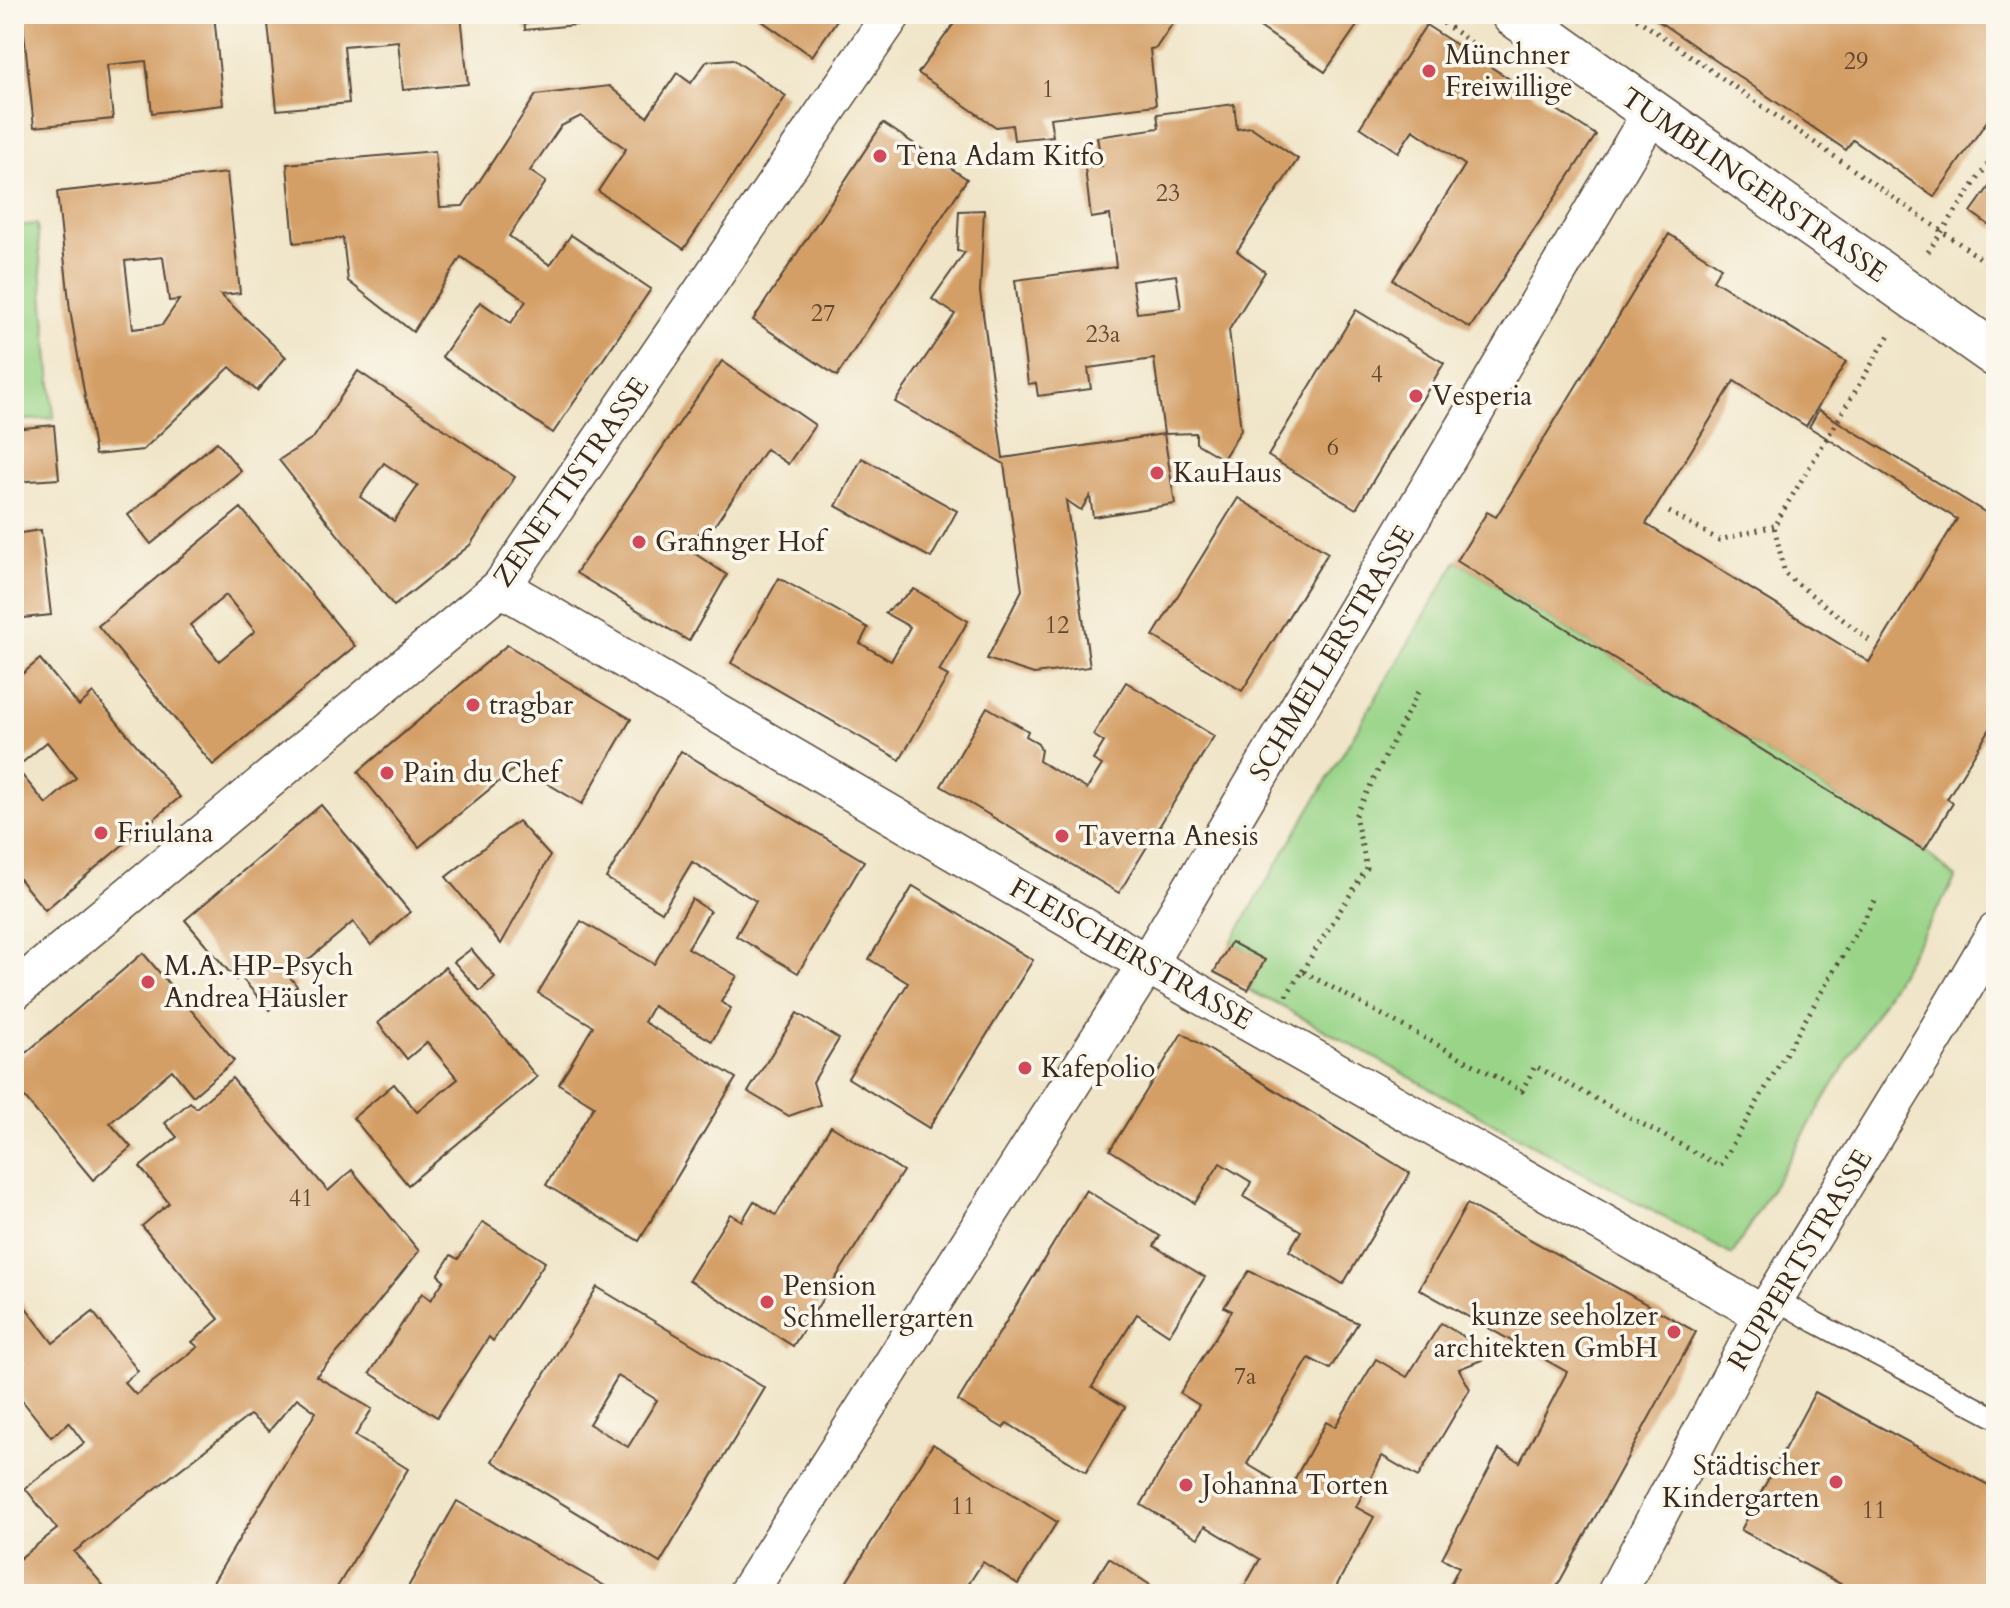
<svg xmlns="http://www.w3.org/2000/svg" width="2010" height="1608" font-family="Cardo,serif">
<style>
.green{fill:#99d488;stroke:#6a7f53;stroke-width:2}
.building{fill:#d49f66;fill-rule:evenodd}
.lines{fill:none;stroke-linecap:round;stroke-linejoin:round}
.service-casing{stroke:#564638;stroke-width:23}
.minor-casing{stroke:#564638;stroke-width:41}
.tertiary-casing{stroke:#564638;stroke-width:47}
.path{stroke:#564638;stroke-width:5;stroke-dasharray:2 6;stroke-linecap:butt}
.service{stroke:#fff;stroke-width:20}
.minor{stroke:#fff;stroke-width:38}
.tertiary{stroke:#fff;stroke-width:44}
.poi-dot{fill:#d1495b;stroke:#fbf7ec;stroke-width:3}
.labels{text-anchor:middle;dominant-baseline:central;stroke-width:7;stroke-linejoin:round;paint-order:stroke}
.number-label{font-size:24px;fill:#614730}
.poi-label{font-size:28px;fill:#3b2a1e;stroke:#fbf7ec;text-anchor:start}
.street-label{font-size:28px;fill:#3b2a1e;stroke:#fbf7ec}
</style>
<rect width="100%" height="100%" fill="#fbf7ec"/>
<filter id="ink" filterUnits="userSpaceOnUse"><feTurbulence type="fractalNoise" baseFrequency=".0125" numOctaves="2"/><feDisplacementMap in="SourceGraphic" scale="16" xChannelSelector="R" yChannelSelector="G"/><feConvolveMatrix kernelMatrix="1 2 1 2 8 2 1 2 1" color-interpolation-filters="sRGB"/></filter>
<filter id="wash" filterUnits="userSpaceOnUse"><feTurbulence type="fractalNoise" baseFrequency=".006" numOctaves="4" result="noise"/><feDisplacementMap in="SourceGraphic" scale="32" xChannelSelector="R" yChannelSelector="G"/><feGaussianBlur stdDeviation="1.8" result="paint"/><feColorMatrix in="noise" values="0 0 0 0 0 0 0 0 0 0 0 0 0 0 0 0 0 1.4 0 .05"/><feComposite in="paint" operator="in"/></filter>
<g filter="url(#wash)">
<rect width="100%" height="100%" fill="#f0e5c8"/>
<!-- green -->
<g class="green">
<polygon points="37,224 54,418 14,421 14,226"/>
<polygon points="1457,561 1924,850 1956,878 1732,1255 1279,1005 1248,990 1264,960 1231,942"/>
</g>
<g id="blocks">
<!-- building -->
<g class="building">
<polygon points="22,14 214,14 223,105 152,113 146,61 107,65 113,119 34,127"/>
<polygon points="267,14 461,14 468,84 403,90 398,41 344,46 349,103 277,110"/>
<polygon points="524,14 668,14 668,16 525,30"/>
<polygon points="757,14 841,14 812,56 755,16"/>
<polygon points="961,14 1179,14 1156,48 1150,49 1156,105 1050,118 1053,136 1014,140 1012,125 996,127 918,73"/>
<polygon points="1241,14 1365,14 1325,72"/>
<polygon points="1648,14 1996,14 1996,108 1934,197 1853,140 1846,150"/>
<polygon points="1426,25 1596,135 1470,328 1393,280 1465,165 1413,130 1398,152 1360,127"/>
<polygon points="733,59 786,96 684,249 598,191 626,149 581,116 561,126 530,171 546,182 509,236 550,265 571,235 651,289 553,433 442,357 480,302 511,323 526,301 461,257 413,332 348,281 343,238 294,243 287,164 435,151 440,207 463,206 536,95 609,86 647,117 677,73 691,83 707,61"/>
<path d="M1234 104 1237 129 1251 127 1298 159 1237 251 1265 272 1229 330 1241 430 1223 459 1196 443V433L1164 434 1154 359 1088 368 1091 389 1038 396 1036 383 1028 384 1015 280 1116 267 1110 215 1091 218 1085 168 1102 166 1097 137 1159 128 1157 114ZM1176 275 1181 308 1137 313 1132 281Z"/>
<polygon points="883,123 967,179 837,376 753,320"/>
<path d="M227 173 240 293 221 295 286 357 257 391 230 367 143 450 95 455 70 310 57 192ZM163 257 169 301 179 300 162 325 133 329 125 261Z"/>
<polygon points="1996,177 1996,230 1971,212"/>
<polygon points="984,210 980,292 1003,458 1164,434 1175,504 1093,517 1090,496 1081,510 1066,500 1090,667 1034,674 987,659 1022,590 1004,464 895,402 955,314 932,299 965,252 957,251 959,211"/>
<polygon points="1669,234 1721,267 1713,280 1846,362 1806,426 1734,381 1646,524 1869,662 1957,519 1809,427 1819,410 1996,519 1996,719 1947,799 1953,803 1924,850 1457,561 1487,512 1496,517"/>
<polygon points="1356,310 1444,363 1356,509 1268,456"/>
<polygon points="722,361 815,425 788,464 766,449 706,538 699,533 688,549 727,575 689,641 576,573"/>
<path d="M358 371 515 477 470 545 394 606 279 460 314 437ZM384 463 418 486 394 521 360 497Z"/>
<polygon points="54,425 59,479 14,482 14,429"/>
<polygon points="217,442 241,471 151,544 128,515"/>
<polygon points="862,458 957,511 931,558 836,506"/>
<polygon points="1238,498 1328,553 1242,691 1153,636"/>
<path d="M241 508 355 646 213 765 98 626ZM226 595 255 631 219 661 190 625Z"/>
<polygon points="41,530 51,615 14,619 14,534"/>
<polygon points="779,578 868,628 860,643 891,661 910,627 885,613 914,589 968,621 939,671 948,676 900,760 731,663"/>
<polygon points="507,645 631,719 582,804 518,766 419,847 358,772"/>
<path d="M40 659 79 706 93 693 180 797 45 910 14 873V681ZM47 742 76 778 46 804 16 768Z"/>
<polygon points="1126,682 1214,736 1119,893 941,786 987,707 1028,731 1026,736 1038,743 1041,750 1039,761 1087,789 1102,765 1093,760 1104,742 1093,735"/>
<polygon points="681,751 864,861 798,973 736,936 756,901 692,862 662,912 606,878"/>
<polygon points="321,805 410,912 371,945 353,922 289,976 297,986 269,1010 240,976 236,980 185,920"/>
<polygon points="518,821 550,856 501,944 446,877"/>
<polygon points="913,886 1033,960 929,1128 848,1078 908,983 869,959"/>
<polygon points="692,899 710,911 688,948 737,976 721,1002 731,1008 712,1041 653,1006 644,1022 736,1078 639,1241 546,1185 594,1106 559,1084 593,1026 538,993 581,921 654,964"/>
<polygon points="1231,942 1265,960 1248,990 1214,972"/>
<polygon points="471,949 495,977 480,991 454,962"/>
<polygon points="143,953 234,1061 193,1096 172,1070 110,1123 131,1147 93,1180 14,1085 14,1063"/>
<polygon points="445,967 537,1077 408,1185 353,1118 394,1084 417,1112 458,1079 427,1042 407,1059 378,1023"/>
<polygon points="797,1013 839,1039 813,1082 820,1105 789,1116 748,1092"/>
<polygon points="1182,1033 1410,1173 1343,1284 1289,1251 1301,1231 1244,1197 1251,1182 1220,1163 1195,1203 1110,1150"/>
<polygon points="232,1078 328,1191 352,1170 419,1251 345,1344 316,1376 372,1409 355,1436 408,1469 333,1594 206,1594 316,1412 297,1398 269,1431 250,1415 74,1552 103,1585 91,1594 14,1594 14,1563 57,1529 25,1488 84,1443 69,1423 51,1437 14,1390 14,1373 24,1365 14,1351 14,1292 53,1343 93,1312 138,1371 124,1382 136,1395 198,1347 192,1342 219,1319 142,1226 169,1203 140,1167 177,1137 165,1123 190,1102 196,1108"/>
<polygon points="831,1126 903,1171 793,1346 689,1280 730,1214 742,1221 754,1201 776,1215"/>
<polygon points="1086,1190 1160,1236 1154,1246 1205,1277 1169,1335 1137,1314 1092,1387 1125,1407 1086,1472 1007,1423 1003,1428 958,1401"/>
<polygon points="1467,1204 1696,1332 1553,1594 1445,1594 1459,1567 1442,1558 1499,1450 1520,1462 1567,1372 1419,1289"/>
<polygon points="483,1222 545,1262 493,1341 489,1337 437,1417 370,1373 422,1293 431,1300 444,1280 438,1275 451,1255 458,1259"/>
<polygon points="1249,1271 1358,1323 1330,1369 1309,1358 1247,1464 1289,1489 1326,1422 1335,1427 1376,1359 1407,1377 1441,1323 1494,1355 1459,1369 1470,1389 1418,1477 1382,1456 1356,1507 1374,1517 1332,1594 1240,1594 1260,1559 1205,1526 1198,1538 1141,1505 1199,1405 1180,1393 1232,1311 1224,1307"/>
<path d="M597 1287 765 1388 660 1563 492 1461ZM618 1376 657 1400 628 1447 589 1424Z"/>
<polygon points="1815,1392 1996,1489 1996,1594 1859,1594 1741,1530"/>
<polygon points="933,1444 1057,1522 1018,1584 983,1562 962,1594 839,1594"/>
<polygon points="457,1501 540,1549 619,1594 404,1594"/>
<polygon points="1109,1558 1164,1594 1086,1594"/>
</g>
</g>
</g>
<g filter="url(#ink)">
<use href="#blocks" fill-opacity="0" stroke="#564638" stroke-width="2"/>
<g class="lines">
<!-- service casing -->
<g class="service-casing">
<polyline id="service" points="1774,1298 1815,1322 1996,1418"/>
</g>
<!-- minor casing -->
<g class="minor-casing">
<g id="minor">
<polyline points="501,587 1147,964 1764,1315"/>
<polyline points="14,991 501,587 892,14"/>
<polyline points="747,1594 1147,964 1652,112"/>
<polyline points="1616,1594 1764,1315 1938,1031 1996,932"/>
</g>
</g>
<!-- tertiary casing -->
<g class="tertiary-casing">
<polyline id="tertiary" points="1513,14 1996,355"/>
</g>
<!-- path -->
<g class="path">
<polyline points="1430,14 1478,47"/>
<polyline points="1630,14 1996,269"/>
<polyline points="1928,252 1996,152"/>
<polyline points="1669,512 1719,540 1774,526"/>
<polyline points="1869,640 1785,574 1774,526 1889,335"/>
<polyline points="1302,971 1367,868 1355,816 1420,688"/>
<polyline points="1286,996 1302,971 1522,1091 1535,1066 1720,1166 1877,897"/>
</g>
<!-- service -->
<use href="#service" class="service"/>
<!-- minor -->
<use href="#minor" class="minor"/>
<!-- tertiary -->
<use href="#tertiary" class="tertiary"/>
</g>
</g>
<!-- markers -->
<g class="poi-dot">
<circle cx="1429" cy="71" r="8"/>
<circle cx="880" cy="156" r="8"/>
<circle cx="1416" cy="396" r="8"/>
<circle cx="1157" cy="473" r="8"/>
<circle cx="639" cy="542" r="8"/>
<circle cx="473" cy="705" r="8"/>
<circle cx="387" cy="773" r="8"/>
<circle cx="101" cy="833" r="8"/>
<circle cx="1062" cy="836" r="8"/>
<circle cx="148" cy="982" r="8"/>
<circle cx="1025" cy="1068" r="8"/>
<circle cx="767" cy="1302" r="8"/>
<circle cx="1674" cy="1332" r="8"/>
<circle cx="1836" cy="1482" r="8"/>
<circle cx="1186" cy="1485" r="8"/>
</g>
<g class="labels">
<!-- number labels -->
<g class="number-label">
<text x="1856" y="61">29</text>
<text x="1048" y="89">1</text>
<text x="1168" y="193">23</text>
<text x="823" y="313">27</text>
<text x="1103" y="334">23a</text>
<text x="1377" y="374">4</text>
<text x="1333" y="447">6</text>
<text x="1057" y="625">12</text>
<text x="301" y="1198">41</text>
<text x="1245" y="1376">7a</text>
<text x="963" y="1506">11</text>
<text x="1874" y="1510">11</text>
</g>
<!-- poi labels -->
<g class="poi-label">
<text x="1445" y="55">Münchner<tspan x="1445" dy="32">Freiwillige</tspan></text>
<text x="896" y="156">Tena Adam Kitfo</text>
<text x="1432" y="396">Vesperia</text>
<text x="1173" y="473">KauHaus</text>
<text x="655" y="542">Grafinger Hof</text>
<text x="489" y="705">tragbar</text>
<text x="403" y="773">Pain du Chef</text>
<text x="117" y="833">Friulana</text>
<text x="1078" y="836">Taverna Anesis</text>
<text x="164" y="966">M.A. HP-Psych<tspan x="164" dy="32">Andrea Häusler</tspan></text>
<text x="1041" y="1068">Kafepolio</text>
<text x="783" y="1286">Pension<tspan x="783" dy="32">Schmellergarten</tspan></text>
<text x="1658" y="1316" text-anchor="end">kunze seeholzer<tspan x="1658" dy="32">architekten GmbH</tspan></text>
<text x="1820" y="1466" text-anchor="end">Städtischer<tspan x="1820" dy="32">Kindergarten</tspan></text>
<text x="1202" y="1485">Johanna Torten</text>
</g>
<!-- street labels -->
<g class="street-label">
<text transform="translate(1754 185) rotate(35)">TUMBLINGERSTRASSE</text>
<text transform="translate(571 482) rotate(-55)">ZENETTISTRASSE</text>
<text transform="translate(1332 653) rotate(-59)">SCHMELLERSTRASSE</text>
<text transform="translate(1131 954) rotate(30)">FLEISCHERSTRASSE</text>
<text transform="translate(1800 1260) rotate(-59)">RUPPERTSTRASSE</text>
</g>
</g>
<!-- margin -->
<rect width="2010" height="1608" fill="none" stroke="#fbf7ec" stroke-width="48"/>
</svg>
